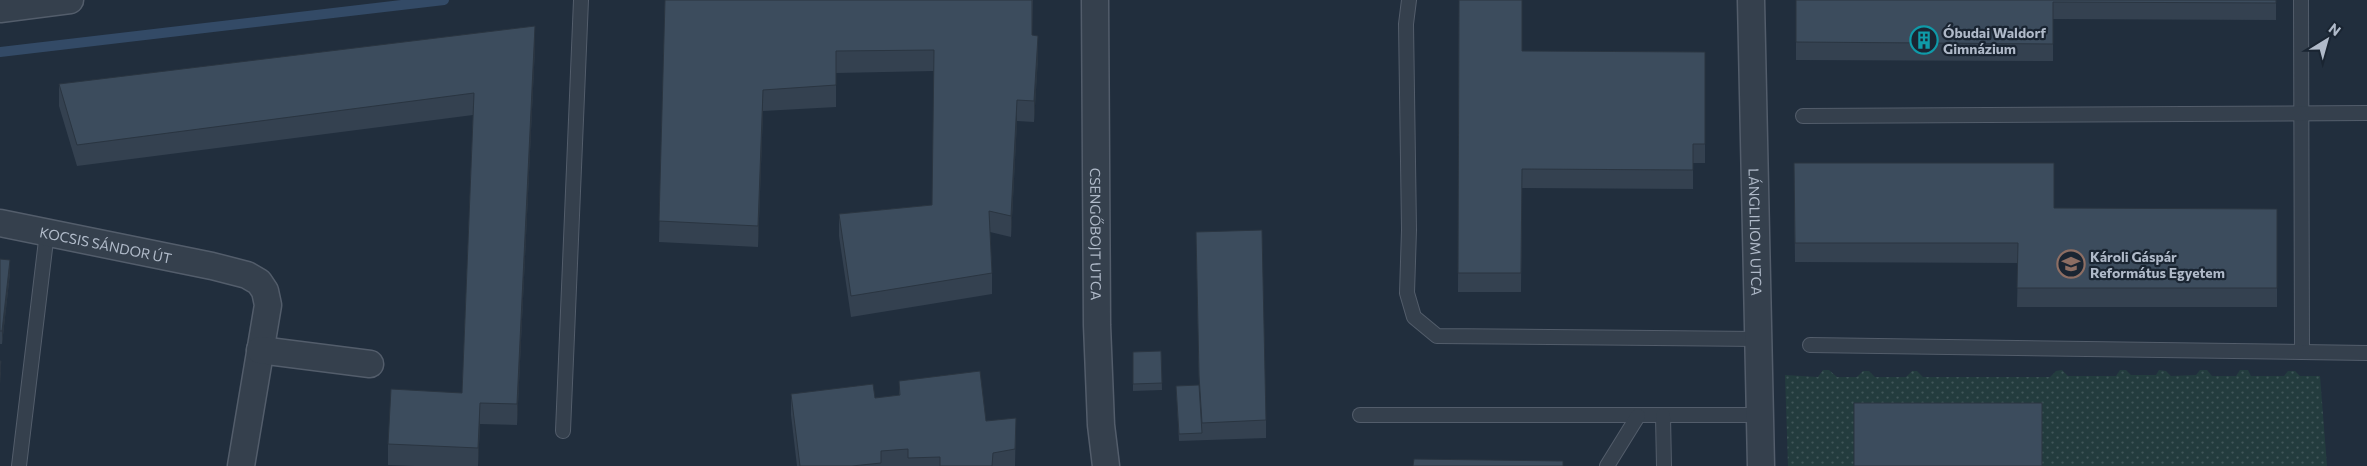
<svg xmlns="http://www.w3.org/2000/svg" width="2367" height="466" font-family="Commissioner,sans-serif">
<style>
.grass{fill:url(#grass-dots)}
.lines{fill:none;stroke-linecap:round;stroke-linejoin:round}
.stream{stroke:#334a66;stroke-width:10}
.service-casing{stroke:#535d6b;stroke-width:16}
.minor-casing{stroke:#535d6b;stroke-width:29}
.service{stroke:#35404d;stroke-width:14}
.minor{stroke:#35404d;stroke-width:26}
.wall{fill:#344150}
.shaded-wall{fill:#2a3541}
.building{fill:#3c4c5d;stroke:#2a3541}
.labels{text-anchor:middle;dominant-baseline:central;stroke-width:4.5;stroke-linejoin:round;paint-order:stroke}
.poi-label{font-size:14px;font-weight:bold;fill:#b0bac9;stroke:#1a2532;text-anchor:start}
.street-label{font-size:14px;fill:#b0bac9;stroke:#1a2532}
</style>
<defs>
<pattern id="grass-dots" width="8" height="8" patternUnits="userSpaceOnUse" patternTransform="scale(1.25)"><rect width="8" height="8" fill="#233c3e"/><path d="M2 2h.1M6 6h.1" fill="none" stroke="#405659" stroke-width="1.8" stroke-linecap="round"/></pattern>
</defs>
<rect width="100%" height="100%" fill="#212e3d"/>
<!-- grass -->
<polygon class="grass" points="1823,370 1829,370 1837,377 1857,377 1863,371 1869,371 1875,377 1906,377 1912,371 1917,371 1923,377 2050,377 2056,371 2062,370 2068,376 2116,376 2120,370 2126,370 2131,375 2156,375 2159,370 2166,371 2171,376 2196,375 2200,370 2207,370 2212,376 2236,376 2240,370 2248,370 2251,376 2284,376 2288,371 2295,371 2300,376 2320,376 2327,466 1788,466 1785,375 1818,377"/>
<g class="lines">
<!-- stream -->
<polyline class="stream" points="0,52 444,0"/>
<!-- service casing -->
<g class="service-casing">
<g id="service">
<polyline points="1409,0 1406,24 1409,230 1407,293 1414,317 1437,336 1758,339"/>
<polyline points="2301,0 2302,352"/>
<polyline points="1803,116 2367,113"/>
<polyline points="1810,345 2367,353"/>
<polyline points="1360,415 1760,415"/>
<polyline points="1663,416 1664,466"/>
<polyline points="563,431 581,0"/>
<polyline points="19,466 47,232"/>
<polyline points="1607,466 1638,416"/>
</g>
</g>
<!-- minor casing -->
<g class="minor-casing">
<g id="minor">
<path id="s1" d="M1095 0 1097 325 1101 425 1106 466"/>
<path id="s2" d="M1751 0 1761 466"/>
<polyline points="0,9 70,0"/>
<path id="s3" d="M0 223 212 266 247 275 259 282 265 291 268 305 241 466"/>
<polyline points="260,350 370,364"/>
</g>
</g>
<!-- service -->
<use href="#service" class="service"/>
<!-- minor -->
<use href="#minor" class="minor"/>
</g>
<!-- wall -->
<g class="wall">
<polygon points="665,0 1033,0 1032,35 1038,57 1034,122 1017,121 1011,237 990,232 992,273 992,294 851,317 839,236 839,214 932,205 934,71 836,73 836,107 763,111 758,247 659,242"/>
<polygon points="1459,0 1522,51 1705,52 1705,163 1693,163 1693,189 1522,188 1521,292 1458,292"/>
<polygon points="1796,0 2276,0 2276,20 2053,19 2053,61 1796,60"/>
<polygon points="535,47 517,425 480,424 478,466 414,466 388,465 388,444 462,393 473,115 77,166 59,106 59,84"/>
<polygon points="1794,183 2054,208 2277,209 2277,307 2017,307 2018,263 1795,262"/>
<polygon points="1196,232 1266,420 1266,438 1179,441 1176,386 1199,385"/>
<polygon points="0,259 10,273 2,344 0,344"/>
<polygon points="1161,351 1162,390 1133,391 1133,352"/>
<polygon points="899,381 986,421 1016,418 1015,466 797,466 791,415 791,394 875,398 899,395"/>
</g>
<!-- shaded-wall -->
<g class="shaded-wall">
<polygon points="535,26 535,47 517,425 517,404"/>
<polygon points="1038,36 1038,57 1034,122 1034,101"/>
<polygon points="763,90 763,111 758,247 758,226"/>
<polygon points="1017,100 1017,121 1011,237 1011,216"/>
<polygon points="10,260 10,273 2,344 2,331"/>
<polygon points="1,361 1,375 0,385 0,372"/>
<polygon points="480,403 480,424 478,466 478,448"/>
</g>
<!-- building -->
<g class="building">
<polygon points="665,0 1032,0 1032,35 1038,36 1034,101 1017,100 1011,216 989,211 992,273 851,296 839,214 932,205 934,50 836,51 836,85 763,90 758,226 659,221"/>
<polygon points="1459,0 1522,0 1522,51 1705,52 1705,144 1693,144 1693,170 1522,169 1521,273 1458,273"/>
<polygon points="1796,0 2276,0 2276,3 2053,2 2053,44 1796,42"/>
<polygon points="535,26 517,404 480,403 478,448 388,444 391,389 462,393 474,93 77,145 59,84"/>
<polygon points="1794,163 2054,163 2054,208 2277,209 2277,288 2017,288 2018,243 1795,243"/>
<polygon points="1262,230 1266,420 1202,423 1199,375 1196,232"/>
<polygon points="0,259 10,260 2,331 0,331"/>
<polygon points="1161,351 1162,383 1133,384 1133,352"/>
<polygon points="0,361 1,361 0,372"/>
<polygon points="980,371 986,421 1016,418 1015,449 993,453 992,466 940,466 940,457 908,458 908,449 881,451 881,463 852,466 800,466 791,394 873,384 875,398 900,395 899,381"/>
<polygon points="1199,385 1202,433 1179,434 1176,386"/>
<rect x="1854" y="403" width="188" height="63"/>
<polygon points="1414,459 1563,461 1563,466 1413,466"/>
</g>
<!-- icons -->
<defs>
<g id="building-ring" transform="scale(1.4375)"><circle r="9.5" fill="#1a2532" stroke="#0f9aa8" stroke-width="1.5"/><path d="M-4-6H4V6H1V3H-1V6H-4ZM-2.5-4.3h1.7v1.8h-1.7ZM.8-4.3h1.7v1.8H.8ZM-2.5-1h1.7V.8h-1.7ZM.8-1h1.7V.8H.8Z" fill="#0f9aa8"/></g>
<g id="university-ring" transform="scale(1.4375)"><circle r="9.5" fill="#1a2532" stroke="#8d6e63" stroke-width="1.5"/><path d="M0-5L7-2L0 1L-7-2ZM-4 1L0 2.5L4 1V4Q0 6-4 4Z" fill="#8d6e63"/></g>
</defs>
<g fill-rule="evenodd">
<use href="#building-ring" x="1924" y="40"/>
<use href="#university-ring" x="2071" y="264"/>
</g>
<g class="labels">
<!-- poi labels -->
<g class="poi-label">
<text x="1943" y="32">Óbudai Waldorf<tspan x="1943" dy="16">Gimnázium</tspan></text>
<text x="2090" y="256">Károli Gáspár<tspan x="2090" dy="16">Református Egyetem</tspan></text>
</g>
<!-- street labels -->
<g class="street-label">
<text stroke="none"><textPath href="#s1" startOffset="234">CSENGŐBOJT UTCA</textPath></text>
<text stroke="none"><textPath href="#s2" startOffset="232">LÁNGLILIOM UTCA</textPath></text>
<text stroke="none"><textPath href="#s3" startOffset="108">KOCSIS SÁNDOR ÚT</textPath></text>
</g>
</g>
<!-- north arrow -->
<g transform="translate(2327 40) rotate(37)" stroke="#1a2532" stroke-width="4" paint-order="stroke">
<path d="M0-4L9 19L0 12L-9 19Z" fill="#b0bac9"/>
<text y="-8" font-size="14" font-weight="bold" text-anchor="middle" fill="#b0bac9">N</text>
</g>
</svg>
